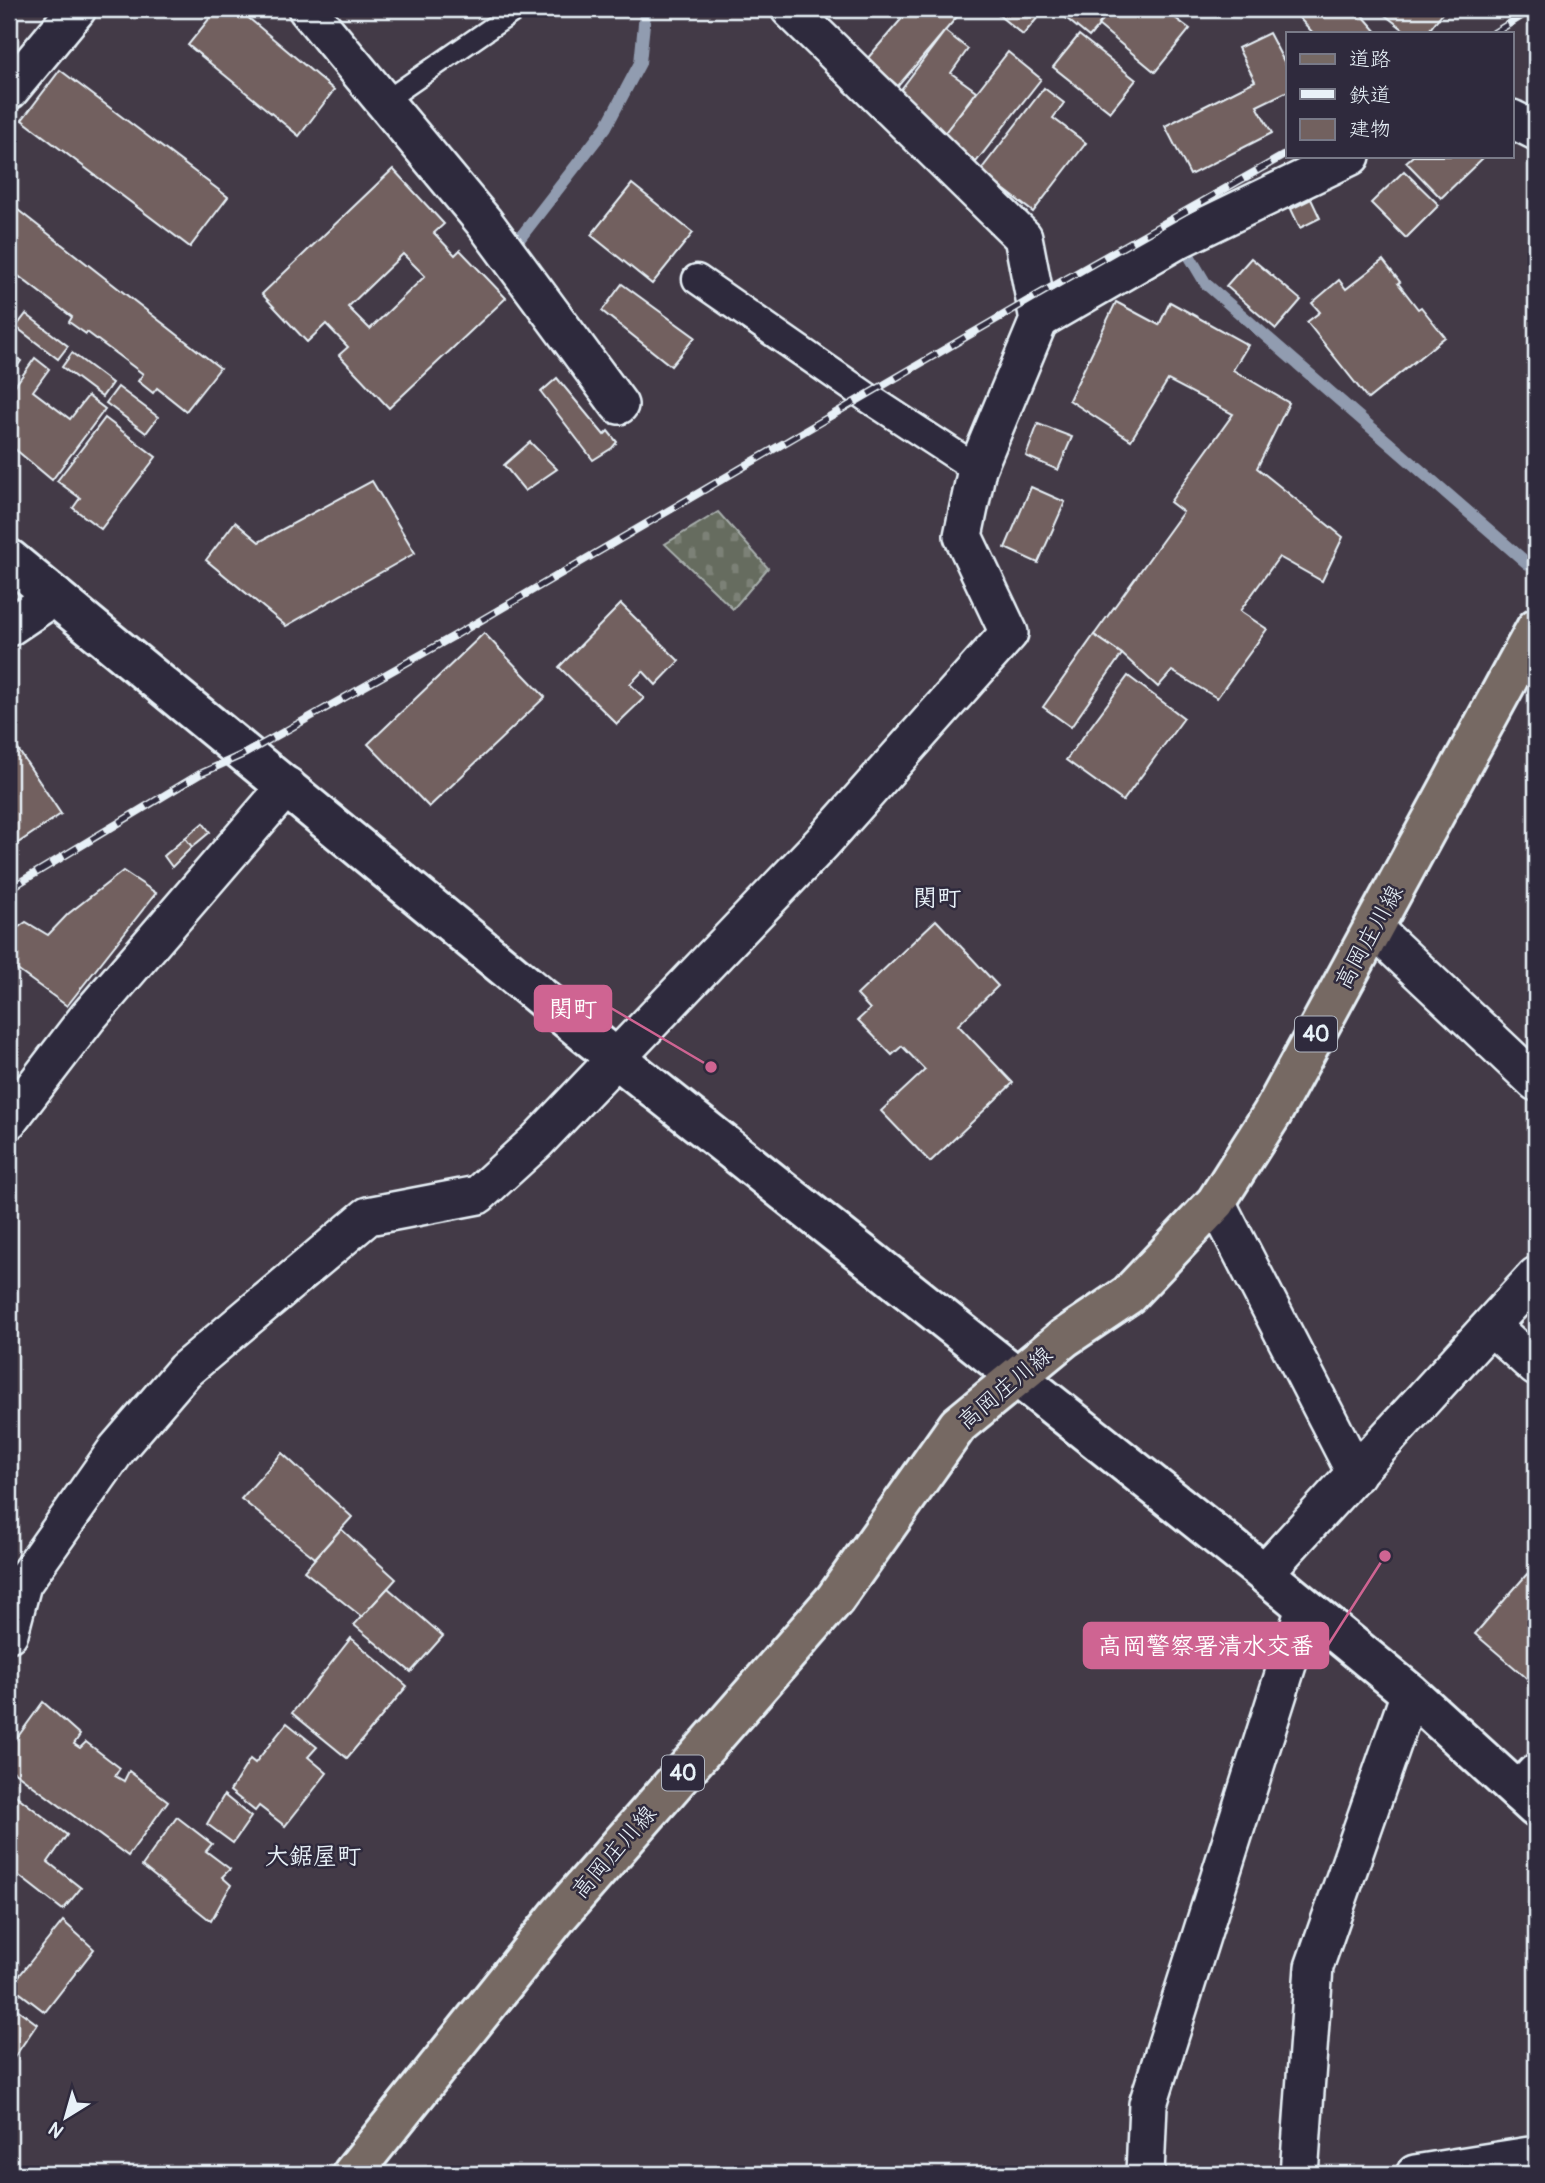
<svg xmlns="http://www.w3.org/2000/svg" width="1545" height="2183" font-family="Pangolin,'Klee One',sans-serif">
<style>
.cemetery{fill:url(#cemetery-stones);stroke:#a7aeac;stroke-width:2}
.lines{fill:none;stroke-linecap:round;stroke-linejoin:round}
.stream{stroke:#919cb0;stroke-width:12}
.building{fill:#72615f;stroke:#e8f1f8;stroke-width:2;fill-rule:evenodd}
.service-casing{stroke:#e8f1f8;stroke-width:24}
.pedestrian-casing{stroke:#e8f1f8;stroke-width:33}
.minor-casing{stroke:#e8f1f8;stroke-width:42}
.tertiary-casing{stroke:#e8f1f8;stroke-width:44}
.primary-casing{stroke:#e8f1f8;stroke-width:44}
.service{stroke:#2f2a3d;stroke-width:19}
.pedestrian{stroke:#2f2a3d;stroke-width:28}
.minor{stroke:#2f2a3d;stroke-width:37}
.tertiary{stroke:#2f2a3d;stroke-width:38}
.primary{stroke:#766964;stroke-width:38}
.rail-casing{stroke:#e8f1f8;stroke-width:8}
.rail{stroke:#2f2a3d;stroke-width:5;stroke-dasharray:16;stroke-linecap:butt}
.labels{text-anchor:middle;dominant-baseline:central;stroke-width:5;stroke-linejoin:round;paint-order:stroke}
.shield{fill:#2f2a3d;stroke:#b0b5c0;stroke-width:2}
.shield-label{font-size:21px;font-weight:bold;fill:#e8f1f8}
.street-label{font-size:23px;fill:#e8f1f8;stroke:#2f2a3d}
.neighbourhood-label{font-size:24px;font-weight:bold;fill:#e8f1f8;stroke:#2f2a3d}
.leader{fill:none;stroke:#cf6492;stroke-width:2.5}
.callout-dot{fill:#cf6492;stroke:#2f2a3d;stroke-width:2.5}
.callout{fill:#cf6492;stroke:#cf6492;stroke-width:2.5}
.callout-label{font-size:24px;text-anchor:middle;font-weight:bold;fill:#fff}
</style>
<defs>
<pattern id="cemetery-stones" width="16" height="16" patternUnits="userSpaceOnUse" patternTransform="scale(1.75)"><rect width="16" height="16" fill="#666c5f"/><path d="M2 7V4a2 2 0 0 1 4 0v3zM10 15v-3a2 2 0 0 1 4 0v3z" fill="#7c8177"/></pattern>
</defs>
<rect width="100%" height="100%" fill="#433a47"/>
<filter id="ink" filterUnits="userSpaceOnUse"><feTurbulence type="fractalNoise" baseFrequency=".0143" numOctaves="2"/><feDisplacementMap in="SourceGraphic" scale="14" xChannelSelector="R" yChannelSelector="G"/><feConvolveMatrix kernelMatrix="1 2 1 2 8 2 1 2 1" color-interpolation-filters="sRGB"/></filter>
<g filter="url(#ink)">
<!-- cemetery -->
<polygon class="cemetery" points="718,512 768,568 733,609 665,544"/>
<g class="lines">
<!-- stream -->
<g class="stream">
<polyline points="520,238 606,127 640,63 645,14 641,9"/>
<polyline points="1181,242 1206,284 1528,564"/>
</g>
</g>
<!-- building -->
<g class="building">
<polygon points="194,9 208,9 203,15"/>
<polygon points="217,9 238,9 334,90 299,136 188,45"/>
<polygon points="910,9 960,9 962,11 898,86 867,59"/>
<polygon points="999,9 1045,9 1023,35 996,13"/>
<polygon points="1055,9 1113,9 1089,37"/>
<polygon points="1113,9 1163,9 1190,29 1155,72 1098,25"/>
<polygon points="1291,9 1357,9 1378,33 1313,33"/>
<polygon points="1377,9 1439,9 1443,12 1427,33 1408,33"/>
<polygon points="945,31 968,49 951,73 976,91 945,133 896,96"/>
<polygon points="1269,33 1288,69 1288,91 1257,106 1272,133 1190,175 1165,126 1255,81 1238,48"/>
<polygon points="1079,35 1136,80 1110,112 1053,67"/>
<polygon points="1008,52 1041,79 976,162 943,135"/>
<polygon points="60,70 228,197 190,247 22,120"/>
<polygon points="1044,88 1064,103 1053,118 1086,143 1033,212 980,171"/>
<polygon points="1413,156 1485,156 1441,198 1406,162"/>
<path d="M393 169 444 224 434 233 455 255 460 250 506 298 389 408 339 355 348 347 326 324 307 342 262 294ZM403 254 425 276 370 329 348 307Z"/>
<polygon points="1404,171 1439,205 1406,238 1371,203"/>
<polygon points="632,184 693,233 652,284 591,235"/>
<polygon points="1311,199 1320,218 1300,228 1291,209"/>
<polygon points="9,203 220,368 186,411 157,388 153,393 138,381 143,374 87,332 86,334 69,322 72,317 13,272 9,277"/>
<polygon points="1251,258 1301,300 1276,329 1226,286"/>
<polygon points="1383,260 1400,282 1398,283 1418,309 1421,307 1445,337 1368,399 1307,322 1320,312 1312,303 1339,280 1346,289"/>
<polygon points="622,284 695,337 671,366 602,311"/>
<polygon points="1116,302 1159,325 1170,302 1248,345 1233,370 1289,403 1257,468 1343,537 1322,581 1279,557 1240,611 1267,629 1217,698 1172,671 1158,687 1122,654 1094,635 1183,512 1170,502 1233,414 1168,380 1131,440 1069,400"/>
<polygon points="9,308 16,314 9,324"/>
<polygon points="26,314 68,346 58,359 16,327"/>
<polygon points="9,352 21,361 9,378"/>
<polygon points="72,353 112,383 102,397 62,367"/>
<polygon points="35,358 49,369 33,391 70,419 88,396 105,409 52,480 9,444 9,394"/>
<polygon points="557,378 604,435 608,431 617,442 612,448 593,460 541,392"/>
<polygon points="118,387 158,417 146,433 106,403"/>
<polygon points="105,418 156,457 101,529 73,508 80,498 57,481"/>
<polygon points="1038,424 1072,437 1058,470 1026,456"/>
<polygon points="530,442 557,469 525,491 504,465"/>
<polygon points="372,481 415,553 286,626 206,560 235,522 259,542"/>
<polygon points="1031,487 1065,502 1038,563 1005,548"/>
<polygon points="621,604 679,661 656,685 643,671 630,684 644,698 617,724 559,667"/>
<polygon points="484,633 545,697 429,807 368,744"/>
<polygon points="1094,635 1122,654 1071,727 1043,707"/>
<polygon points="1128,676 1184,718 1123,801 1066,760"/>
<polygon points="9,736 61,814 9,849"/>
<polygon points="203,823 210,832 192,847 185,838"/>
<polygon points="185,838 192,847 172,867 164,856"/>
<polygon points="123,871 156,893 67,1006 9,964 9,934 26,922 48,935 68,914"/>
<polygon points="936,920 998,986 958,1025 1013,1083 930,1162 881,1111 925,1070 902,1046 892,1055 858,1020 870,1009 857,995"/>
<polygon points="282,1453 352,1517 315,1558 241,1499"/>
<polygon points="341,1529 396,1579 362,1617 304,1571"/>
<polygon points="1527,1574 1536,1582 1536,1686 1475,1634"/>
<polygon points="388,1588 443,1636 411,1672 354,1625"/>
<polygon points="351,1638 407,1686 347,1758 292,1713"/>
<polygon points="43,1702 80,1735 74,1744 80,1748 86,1742 120,1768 115,1776 124,1781 129,1771 168,1801 128,1856 9,1768 9,1749"/>
<polygon points="287,1723 317,1747 308,1757 327,1773 285,1826 259,1806 255,1811 230,1791 250,1759 255,1763"/>
<polygon points="9,1790 67,1835 48,1862 81,1888 63,1910 9,1868"/>
<polygon points="224,1795 251,1817 233,1843 207,1824"/>
<polygon points="177,1817 212,1844 206,1851 230,1869 222,1877 231,1885 211,1921 142,1866"/>
<polygon points="63,1921 94,1949 45,2012 11,1986"/>
<polygon points="9,2003 37,2024 9,2065"/>
</g>
<g class="lines">
<!-- service casing -->
<g class="service-casing">
<polyline id="service" points="385,101 518,9"/>
</g>
<!-- pedestrian casing -->
<g class="pedestrian-casing">
<polyline id="pedestrian" points="697,279 867,397 977,469"/>
</g>
<!-- minor casing -->
<g class="minor-casing">
<g id="minor">
<polyline points="307,9 484,222 619,405"/>
<polyline points="9,91 77,9"/>
<polyline points="1512,119 1536,131"/>
<polyline points="1039,320 1179,239 1351,156"/>
<polyline points="9,627 55,596"/>
<polyline points="1374,929 1536,1082"/>
<polyline points="9,1120 88,1017 287,786"/>
<polyline points="1216,1202 1356,1474"/>
<polyline points="1491,1326 1536,1367"/>
<polyline points="1264,1573 1536,1276"/>
<polyline points="9,1633 22,1584 117,1449 185,1370 368,1216 478,1195 537,1141 822,843 1009,633 963,536 977,469 1039,320 1023,237 790,9"/>
<polyline points="1518,1792 1536,1773"/>
<polyline points="1145,2174 1148,2104 1305,1608"/>
<polyline points="1299,2174 1314,1967 1410,1693"/>
<polyline points="1415,2174 1536,2155"/>
</g>
</g>
<!-- tertiary casing -->
<g class="tertiary-casing">
<polyline id="tertiary" points="9,559 587,1035 1264,1573 1410,1693 1536,1808"/>
</g>
<!-- primary casing -->
<g class="primary-casing">
<polyline id="primary" points="352,2174 558,1916 835,1599 958,1425 1064,1338 1128,1295 1216,1202 1272,1114 1536,628"/>
</g>
<!-- service -->
<use href="#service" class="service"/>
<!-- pedestrian -->
<use href="#pedestrian" class="pedestrian"/>
<!-- minor -->
<use href="#minor" class="minor"/>
<!-- tertiary -->
<use href="#tertiary" class="tertiary"/>
<!-- primary -->
<use href="#primary" class="primary"/>
<!-- rail casing -->
<g class="rail-casing">
<g id="rail">
<polyline points="1494,33 1533,9"/>
<polyline points="9,889 200,774 246,753 454,636 1036,296 1288,153"/>
</g>
</g>
<!-- rail -->
<use href="#rail" class="rail"/>
</g>
</g>
<g class="labels">
<!-- shield labels -->
<g class="shield">
<rect x="1295" y="1016.5" width="42" height="35" rx="5"/>
<rect x="662" y="1755.5" width="42" height="35" rx="5"/>
</g>
<g class="shield-label">
<text x="1316" y="1034">40</text>
<text x="683" y="1773">40</text>
</g>
<!-- street labels -->
<g class="street-label">
<text transform="translate(1369 937) rotate(-61)">高岡庄川線</text>
<text transform="translate(1005 1388) rotate(-40)">高岡庄川線</text>
<text transform="translate(614 1852) rotate(-49)">高岡庄川線</text>
</g>
<!-- neighbourhood labels -->
<g class="neighbourhood-label">
<text x="937" y="898">関町</text>
<text x="313" y="1856">大鋸屋町</text>
</g>
</g>
<!-- callouts -->
<path class="leader" d="M711 1067L611 1008M1385 1556L1328 1645"/>
<g class="callout-dot">
<circle cx="711" cy="1067" r="7"/>
<circle cx="1385" cy="1556" r="7"/>
</g>
<g class="callout">
<rect x="535" y="986" width="76" height="45" rx="7"/>
<rect x="1084" y="1623" width="244" height="45" rx="7"/>
</g>
<g class="callout-label">
<text x="573" y="1017">関町</text>
<text x="1206" y="1654">高岡警察署清水交番</text>
</g>
<!-- margin -->
<rect width="1545" height="2183" fill="none" stroke="#2f2a3d" stroke-width="35"/>
<rect x="18" y="18" width="1510" height="2148" fill="none" stroke="#e8f1f8" stroke-width="2.5" filter="url(#ink)"/>
<!-- legend -->
<rect x="1286" y="32" width="228" height="126" fill="#2f2a3d" stroke="#797a88" stroke-width="2"/>
<rect x="1300" y="54" width="35" height="10" fill="#766964" stroke="#797a88" stroke-width="2"/>
<text x="1349" y="66" font-size="21" fill="#e8f1f8">道路</text>
<rect x="1300" y="89" width="35" height="10" fill="#e8f1f8" stroke="#797a88" stroke-width="2"/>
<text x="1349" y="102" font-size="21" fill="#e8f1f8">鉄道</text>
<rect x="1300" y="119" width="35" height="21" fill="#72615f" stroke="#797a88" stroke-width="2"/>
<text x="1349" y="136" font-size="21" fill="#e8f1f8">建物</text>
<!-- north arrow -->
<g transform="translate(66 2117) rotate(217)" stroke="#2f2a3d" stroke-width="5" paint-order="stroke">
<path d="M0-5L12 26L0 18L-12 26Z" fill="#e8f1f8"/>
<text y="-10" font-size="19" font-weight="bold" text-anchor="middle" fill="#e8f1f8">N</text>
</g>
</svg>
